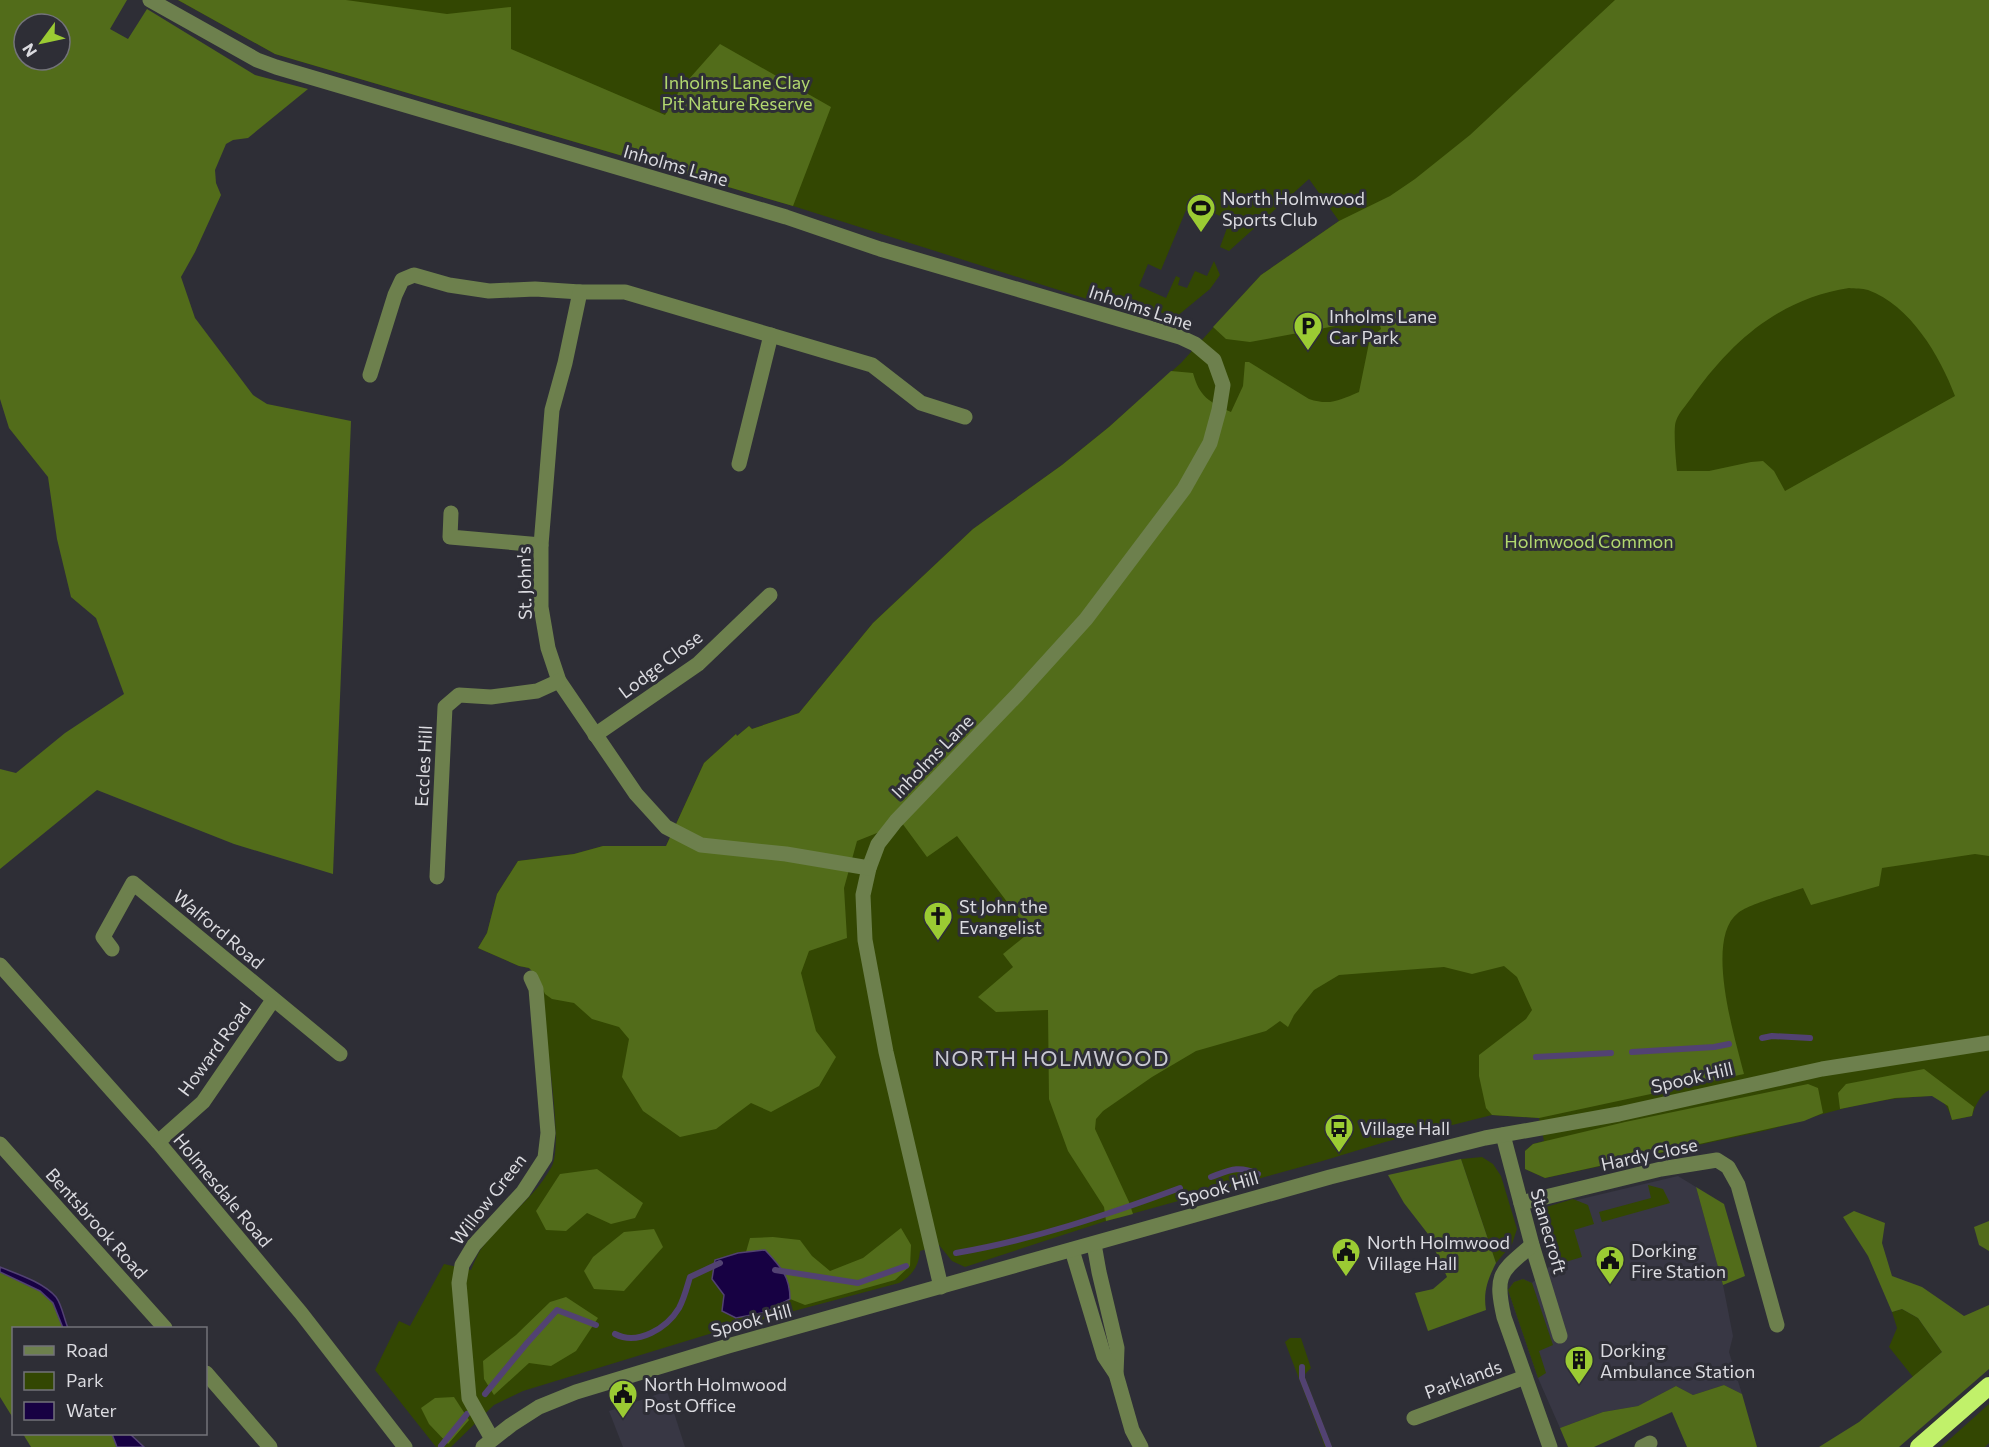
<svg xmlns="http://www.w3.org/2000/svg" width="1989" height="1447" font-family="Commissioner,sans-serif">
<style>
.built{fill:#383744}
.green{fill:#334702}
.forest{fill:#526c1a;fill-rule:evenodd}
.water{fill:#170143;stroke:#524272;stroke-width:1.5}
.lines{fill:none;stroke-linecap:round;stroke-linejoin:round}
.stream{stroke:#524272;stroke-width:6}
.minor{stroke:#6d804d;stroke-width:15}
.highway{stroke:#c1f16a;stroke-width:18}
.labels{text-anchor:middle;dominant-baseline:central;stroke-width:6;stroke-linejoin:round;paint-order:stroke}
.park-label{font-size:18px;fill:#b2d86f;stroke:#2e2e36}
.street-label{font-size:18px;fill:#dbdbe0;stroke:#2e2e36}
.poi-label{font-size:18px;fill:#dbdbe0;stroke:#2e2e36;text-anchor:start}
.quarter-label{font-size:21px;letter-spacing:1.5px;fill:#c8c8d1;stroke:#2e2e36}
</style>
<rect width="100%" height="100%" fill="#2e2e36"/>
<!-- built -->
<g class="built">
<polygon points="1678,1176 1696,1187 1723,1285 1733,1336 1729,1352 1742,1394 1724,1385 1693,1395 1676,1386 1638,1406 1603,1412 1560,1428 1538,1378 1508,1290 1514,1282 1523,1279 1532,1283 1550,1266 1538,1224 1543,1208"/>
<polygon points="667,1391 685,1447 623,1447 609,1411"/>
</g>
<!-- green -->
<g class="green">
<path d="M178 0H1989V1090C1980 1095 1975 1106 1972 1116L1952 1120C1949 1109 1945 1100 1933 1096 1928 1095 1920 1097 1914 1097 1864 1100 1816 1116 1768 1130L1545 1178 1525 1169V1151L1533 1144 1544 1141 1539 1118 1492 1115 1385 1142 1319 1162 1106 1221 965 1267 952 1261 939 1245 920 1251C919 1266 912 1276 899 1283L719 1331 523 1391 494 1405 451 1447H436L375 1370 399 1321 410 1326 444 1264 471 1270C474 1263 477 1255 481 1249 502 1220 535 1198 552 1166 565 1139 541 1010 536 975L529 968 519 966 478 948 487 933 497 894 518 861 574 854 603 846H666L704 763 736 734 737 736 749 726 752 729 799 713 873 623 973 529 1062 465 1109 427 1181 363 1261 275 1339 221 1309 179 1229 251 1220 247 1230 220 1189 203 1161 270 1148 264 1139 286 1166 298 1176 276 1180 278 1178 285 1187 288 1195 271 1207 276 1214 261 1220 275 1210 289 1176 317 1146 308 1128 312 793 206 275 54Z"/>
<polygon points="1482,1157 1493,1164 1501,1176 1517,1229 1512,1244 1496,1263 1461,1159"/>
<polygon points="1648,1185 1663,1189 1670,1203 1602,1222 1599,1212 1651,1198"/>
<path d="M1573 1199 1588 1205 1594 1224 1574 1230 1582 1257 1562 1263C1543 1244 1536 1235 1543 1208Z"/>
<polygon points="1523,1279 1532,1283 1553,1345 1539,1351 1546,1373 1538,1378 1508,1290 1514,1282"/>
<polygon points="1902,1309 1918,1318 1942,1352 1913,1377 1889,1347 1897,1328 1892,1312"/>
<polygon points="1290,1338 1301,1338 1311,1368 1304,1375 1332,1447 1325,1447 1285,1342"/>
<polygon points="1989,1404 1989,1443 1985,1447 1941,1447"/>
</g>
<!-- forest -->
<g class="forest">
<path d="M0 0H127L110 29 128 39 147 9 255 75 308 89 248 138 233 140 226 144 215 170 216 183 221 195 195 252 181 277 195 318 253 395 267 404 351 421 333 874 234 844 97 790 0 869V769L16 773 65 733 124 694 96 618 71 597 57 539 48 477 9 428 0 399ZM24 24H60V60H24Z"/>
<polygon points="178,0 346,0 447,14 511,7 511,49 665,115 681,88 720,44 831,107 793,206 275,54"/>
<path d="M1615 0H1989V856L1975 854 1882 868 1879 886 1811 905 1803 888C1789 893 1747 905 1738 913 1704 939 1735 1038 1744 1074L1539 1118 1492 1115 1486 1108 1479 1076V1055L1526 1019 1532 1010 1517 977 1504 966 1472 974 1444 967 1339 975 1314 990 1294 1015 1288 1027 1280 1021 1266 1031 1196 1051 1152 1077 1103 1111 1096 1119 1095 1129 1129 1202 1133 1214 1106 1221 1104 1207 1068 1151 1049 1099 1048 1010 996 1012 978 997 1013 967 1003 954 1030 932 957 836 927 857 902 823 857 841 844 888 847 938 809 951 801 973 816 1031 836 1057 819 1086 771 1112 751 1103 716 1129 680 1137 643 1111 622 1077 629 1039 619 1027 592 1019 574 1003 552 999 545 994 536 975 529 968 519 966 478 948 487 933 497 894 518 861 574 854 603 846H666L704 763 736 734 737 736 749 726 752 729 799 713 873 623 973 529 1062 465 1109 427 1171 371 1193 373C1199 396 1209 402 1231 412L1243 386 1245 362H1249L1309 399C1330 406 1340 400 1359 392L1370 338 1381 329 1378 318 1250 342 1226 339 1213 327 1261 275 1339 221 1390 196 1415 179 1470 135ZM1849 288C1855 289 1862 288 1868 290 1910 305 1940 356 1955 396L1785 491 1774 471 1763 461 1751 462 1709 471H1677C1676 463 1673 428 1676 421 1679 412 1689 402 1694 394 1734 339 1780 299 1849 288Z"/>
<polygon points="1924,1069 1974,1107 1972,1116 1952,1120 1948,1106 1932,1096 1895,1098 1840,1109 1838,1093 1846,1084"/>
<polygon points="1808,1084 1818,1088 1823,1113 1804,1121 1545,1178 1525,1169 1525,1151 1533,1144 1625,1122"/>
<path d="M1461 1159 1496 1263C1488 1279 1483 1291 1486 1310L1428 1331 1415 1293 1433 1289 1447 1277 1428 1234 1404 1203 1388 1175Z"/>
<polygon points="597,1169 643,1203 635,1218 611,1224 587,1213 566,1231 546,1230 536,1211 560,1174"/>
<polygon points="1696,1187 1724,1204 1745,1276 1723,1285"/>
<polygon points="1854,1211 1885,1223 1882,1243 1892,1276 1922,1287 1964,1316 1989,1305 1989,1369 1899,1447 1819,1447 1859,1422 1942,1352 1918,1318 1902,1309 1892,1312 1868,1256 1843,1217"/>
<polygon points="1989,1221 1989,1251 1979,1245 1974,1227"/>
<path d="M901 1228 911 1245 910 1266 895 1280 805 1305 790 1299C790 1276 780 1266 765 1250L746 1252 750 1238 773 1237 800 1240 812 1256 830 1271 863 1258Z"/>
<polygon points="654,1229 663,1247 624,1291 594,1289 584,1271 593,1257 624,1232"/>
<polygon points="0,1272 40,1291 53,1303 63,1328 14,1328 13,1418 0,1397"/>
<polygon points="566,1297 598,1318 576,1351 551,1366 529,1363 494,1395 484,1379 483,1361 516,1335 550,1302"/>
<polygon points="1724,1385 1742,1394 1757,1447 1687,1447 1672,1412 1594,1447 1568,1447 1560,1428 1603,1412 1638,1406 1676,1386 1693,1395"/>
<polygon points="454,1397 469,1420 448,1444 429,1424 421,1408 435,1398"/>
<polygon points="23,1434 112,1434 117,1447 31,1447"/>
</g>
<!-- water -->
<g class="water">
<path d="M765 1250C780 1266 790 1276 790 1299L766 1312 736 1318 722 1311 724 1295 712 1279 715 1260 738 1253Z"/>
<path d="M0 1267C17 1274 43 1282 56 1297 62 1305 64 1319 68 1328H63L53 1303 40 1291 0 1272Z"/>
<polygon points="112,1434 130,1434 144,1447 117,1447"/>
</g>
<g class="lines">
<!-- stream -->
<g class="stream">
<polyline points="1762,1038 1772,1036 1810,1038"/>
<polyline points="1632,1052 1714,1047 1729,1044"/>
<polyline points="1536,1057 1611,1053"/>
<path d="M1211 1177C1230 1170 1238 1165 1258 1174"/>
<path d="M956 1253C1032 1240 1107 1215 1180 1188"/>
<polyline points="775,1270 858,1283 906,1266"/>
<path d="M615 1334C638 1346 667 1328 679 1308 684 1299 687 1287 690 1277L720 1263"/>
<polyline points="1302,1367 1302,1378 1329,1447"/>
<polyline points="485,1394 527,1343 557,1310 596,1325"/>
<polyline points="441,1446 467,1414"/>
</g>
<!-- minor -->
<g class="minor">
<polyline points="150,0 257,60 276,67 786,217 880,249 1180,337 1195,344 1214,360 1223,385 1219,410 1210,443 1184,489 1086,619 1018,694 896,821 878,844 869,868 863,895 865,940 886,1052 941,1287"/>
<polyline points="370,375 395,295 402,280 414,275 449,285 489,291 535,289 580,292"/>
<polyline points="739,464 771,335"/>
<polyline points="451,513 450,537 541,545"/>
<polyline points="595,735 698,664 770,595"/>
<polyline points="869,868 786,854 701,845 666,827 636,794 559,681 548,648 541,607 541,545 552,410 565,363 580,292 625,292 872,365 921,403 965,417"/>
<polyline points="437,877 445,707 459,695 491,697 537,691 559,681"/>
<polyline points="112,949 103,937 133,883 340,1054"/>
<polyline points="0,965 158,1142 301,1313 405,1447"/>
<polyline points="1503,1135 1532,1245 1560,1336"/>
<polyline points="158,1142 203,1102 273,1000"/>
<polyline points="0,1144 165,1328"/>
<polyline points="1521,1203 1661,1169 1717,1160 1728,1167 1738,1185 1777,1325"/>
<polyline points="1094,1244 1099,1272 1117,1348 1116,1374"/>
<path d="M1532 1245C1501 1272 1494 1273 1504 1317L1550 1447"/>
<polyline points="1072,1250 1104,1356 1116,1374 1132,1430 1141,1447"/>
<polyline points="206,1373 270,1447"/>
<polyline points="1414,1418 1525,1377"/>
<polyline points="492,1439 469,1398 459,1283 462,1265 474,1245 523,1192 545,1158 548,1133 536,989 531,978"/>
<polyline points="483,1447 511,1425 539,1407 576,1392 728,1346 1330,1177 1485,1138 1619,1114 1822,1069 1989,1043"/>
<polyline points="1642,1447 1650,1443"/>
</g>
<!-- highway -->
<polyline class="highway" points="1919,1447 1989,1386"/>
</g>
<!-- icons -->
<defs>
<g id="stadium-pin" transform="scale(1.5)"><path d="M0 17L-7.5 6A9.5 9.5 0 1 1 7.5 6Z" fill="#9bcb33" stroke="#2e2e36"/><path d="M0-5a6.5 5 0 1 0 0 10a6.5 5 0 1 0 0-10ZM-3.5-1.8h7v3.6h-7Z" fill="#111"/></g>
<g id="parking-pin" transform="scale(1.5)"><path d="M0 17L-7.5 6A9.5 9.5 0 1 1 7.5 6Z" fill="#9bcb33" stroke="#2e2e36"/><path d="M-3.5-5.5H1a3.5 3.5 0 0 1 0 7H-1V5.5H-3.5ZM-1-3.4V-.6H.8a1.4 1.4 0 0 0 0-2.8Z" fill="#111"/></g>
<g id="church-pin" transform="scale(1.5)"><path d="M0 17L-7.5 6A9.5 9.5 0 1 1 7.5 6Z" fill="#9bcb33" stroke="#2e2e36"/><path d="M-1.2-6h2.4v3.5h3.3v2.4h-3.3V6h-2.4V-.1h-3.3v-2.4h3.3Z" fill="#111"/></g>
<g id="bus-pin" transform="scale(1.5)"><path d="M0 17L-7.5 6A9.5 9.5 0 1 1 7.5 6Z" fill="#9bcb33" stroke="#2e2e36"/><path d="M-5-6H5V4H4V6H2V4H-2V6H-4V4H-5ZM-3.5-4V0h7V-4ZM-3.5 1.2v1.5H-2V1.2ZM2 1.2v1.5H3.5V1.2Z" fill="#111"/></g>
<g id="civic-pin" transform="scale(1.5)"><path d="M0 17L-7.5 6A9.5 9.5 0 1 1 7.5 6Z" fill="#9bcb33" stroke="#2e2e36"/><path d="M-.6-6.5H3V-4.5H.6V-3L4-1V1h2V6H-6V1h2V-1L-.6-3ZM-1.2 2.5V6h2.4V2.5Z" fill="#111"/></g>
<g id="building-pin" transform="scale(1.5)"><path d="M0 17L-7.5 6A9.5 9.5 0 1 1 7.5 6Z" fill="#9bcb33" stroke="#2e2e36"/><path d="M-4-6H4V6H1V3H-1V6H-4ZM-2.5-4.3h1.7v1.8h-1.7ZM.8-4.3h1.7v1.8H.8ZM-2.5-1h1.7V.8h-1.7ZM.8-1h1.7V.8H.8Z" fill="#111"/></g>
</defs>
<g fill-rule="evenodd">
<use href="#stadium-pin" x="1201" y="208"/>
<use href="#parking-pin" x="1308" y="326"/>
<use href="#church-pin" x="938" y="916"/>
<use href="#bus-pin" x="1339" y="1128"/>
<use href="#civic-pin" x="1346" y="1252"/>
<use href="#civic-pin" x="1610" y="1260"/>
<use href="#building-pin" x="1579" y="1360"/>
<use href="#civic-pin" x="623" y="1394"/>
</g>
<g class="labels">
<!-- park labels -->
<g class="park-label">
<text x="737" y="82">Inholms Lane Clay<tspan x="737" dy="21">Pit Nature Reserve</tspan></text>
<text x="1589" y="541">Holmwood Common</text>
</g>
<!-- street labels -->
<g class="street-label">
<text transform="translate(676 165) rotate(16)">Inholms Lane</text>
<text transform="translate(1141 307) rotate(18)">Inholms Lane</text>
<text transform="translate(524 583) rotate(-91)">St. John's</text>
<text transform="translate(660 664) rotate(-37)">Lodge Close</text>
<text transform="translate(932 756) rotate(-46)">Inholms Lane</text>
<text transform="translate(423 766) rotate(-87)">Eccles Hill</text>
<text transform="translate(219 929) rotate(40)">Walford Road</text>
<text transform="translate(214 1049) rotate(-54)">Howard Road</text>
<text transform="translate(1692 1077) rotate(-13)">Spook Hill</text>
<text transform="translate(1649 1154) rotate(-12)">Hardy Close</text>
<text transform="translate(1218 1188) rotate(-16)">Spook Hill</text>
<text transform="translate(223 1190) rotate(50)">Holmesdale Road</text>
<text transform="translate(488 1199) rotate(-52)">Willow Green</text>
<text transform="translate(97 1223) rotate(48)">Bentsbrook Road</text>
<text transform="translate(1549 1231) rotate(74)">Stanecroft</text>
<text transform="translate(751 1320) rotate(-15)">Spook Hill</text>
<text transform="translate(1463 1379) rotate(-20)">Parklands</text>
</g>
<!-- poi labels -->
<g class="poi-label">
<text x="1222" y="198">North Holmwood<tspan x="1222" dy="21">Sports Club</tspan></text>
<text x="1329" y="316">Inholms Lane<tspan x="1329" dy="21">Car Park</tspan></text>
<text x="959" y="906">St John the<tspan x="959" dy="21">Evangelist</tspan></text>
<text x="1360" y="1128">Village Hall</text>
<text x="1367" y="1242">North Holmwood<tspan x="1367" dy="21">Village Hall</tspan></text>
<text x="1631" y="1250">Dorking<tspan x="1631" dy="21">Fire Station</tspan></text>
<text x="1600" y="1350">Dorking<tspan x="1600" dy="21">Ambulance Station</tspan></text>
<text x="644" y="1384">North Holmwood<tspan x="644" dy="21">Post Office</tspan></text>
</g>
<!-- quarter labels -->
<g class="quarter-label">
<text x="1052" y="1057">NORTH HOLMWOOD</text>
</g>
</g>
<!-- legend -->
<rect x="12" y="1327" width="195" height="108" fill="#2e2e36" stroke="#73737a" stroke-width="1.5"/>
<rect x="24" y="1346" width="30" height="9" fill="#6d804d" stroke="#73737a" stroke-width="1.5"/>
<text x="66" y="1357" font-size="18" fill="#dbdbe0">Road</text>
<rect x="24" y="1372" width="30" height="18" fill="#334702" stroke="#73737a" stroke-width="1.5"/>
<text x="66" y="1387" font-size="18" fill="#dbdbe0">Park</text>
<rect x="24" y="1402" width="30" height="18" fill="#170143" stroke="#73737a" stroke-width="1.5"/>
<text x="66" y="1417" font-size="18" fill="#dbdbe0">Water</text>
<!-- north arrow -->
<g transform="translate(42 42) rotate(237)"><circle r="28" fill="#2e2e36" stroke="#73737a" stroke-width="1.5"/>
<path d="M0-4.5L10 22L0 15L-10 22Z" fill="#9bcb33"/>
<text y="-9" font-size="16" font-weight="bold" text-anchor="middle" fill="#dbdbe0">N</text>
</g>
</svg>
